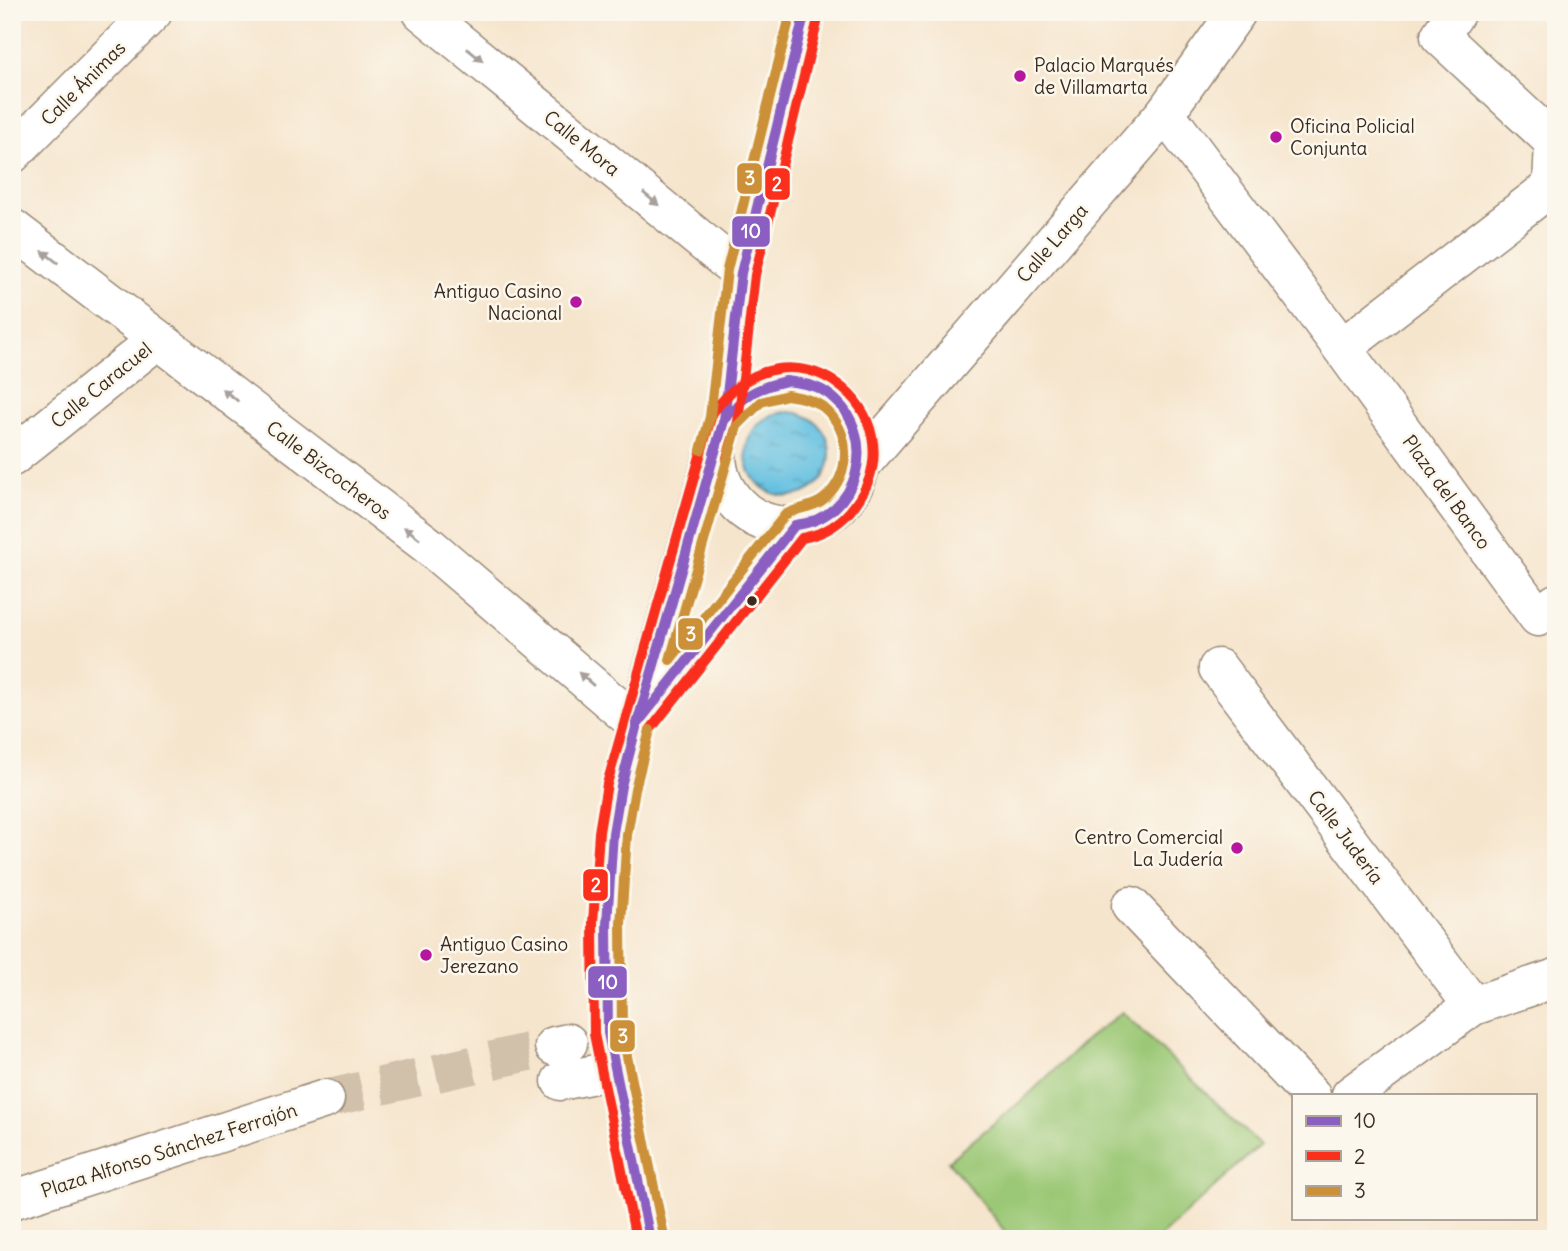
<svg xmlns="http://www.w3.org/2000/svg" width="1568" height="1251" font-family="Delius,sans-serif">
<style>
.green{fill:#9bc876;stroke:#6b794a;stroke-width:2}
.water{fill:url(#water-ripples);stroke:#4f7580;stroke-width:2}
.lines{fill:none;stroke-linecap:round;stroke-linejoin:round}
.minor-tunnel{stroke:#d1c0aa;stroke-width:38;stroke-dasharray:38 19;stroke-linecap:butt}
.minor-casing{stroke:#988876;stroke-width:41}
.minor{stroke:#fff;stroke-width:38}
.bus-1-casing{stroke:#fbf7ec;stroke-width:16}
.bus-2-casing{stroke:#fbf7ec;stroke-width:16}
.bus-3-casing{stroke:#fbf7ec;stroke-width:16}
.bus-1{stroke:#8a5fc1;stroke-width:10}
.bus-2{stroke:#fa2f1c;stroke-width:10}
.bus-3{stroke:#cb9038;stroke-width:10}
.oneway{fill:#a79f9a}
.poi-dot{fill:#b5179e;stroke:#fbf7ec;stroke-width:2.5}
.bus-dot{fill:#3b2a1e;stroke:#fbf7ec;stroke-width:2.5}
.labels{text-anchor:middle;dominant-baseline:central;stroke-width:5;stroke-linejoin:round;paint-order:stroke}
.poi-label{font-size:19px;fill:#3b2a1e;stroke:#fbf7ec;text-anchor:start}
.street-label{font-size:19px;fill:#3b2a1e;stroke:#fbf7ec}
.line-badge{stroke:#fbf7ec;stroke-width:2.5}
.badge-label{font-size:19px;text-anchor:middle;font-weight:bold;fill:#fff}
</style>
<defs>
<pattern id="water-ripples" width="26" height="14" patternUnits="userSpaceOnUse" patternTransform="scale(1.75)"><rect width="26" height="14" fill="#63c0e1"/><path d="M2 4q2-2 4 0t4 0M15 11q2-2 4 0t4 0" fill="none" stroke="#539cb6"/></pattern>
</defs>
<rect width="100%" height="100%" fill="#fbf7ec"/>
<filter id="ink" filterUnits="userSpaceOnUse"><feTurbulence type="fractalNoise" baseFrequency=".0143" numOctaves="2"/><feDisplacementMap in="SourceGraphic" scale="14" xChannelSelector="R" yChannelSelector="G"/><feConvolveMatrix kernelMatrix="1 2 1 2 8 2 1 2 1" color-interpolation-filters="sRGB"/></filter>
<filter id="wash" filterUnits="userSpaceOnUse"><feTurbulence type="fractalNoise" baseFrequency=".00686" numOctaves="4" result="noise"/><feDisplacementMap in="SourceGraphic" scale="28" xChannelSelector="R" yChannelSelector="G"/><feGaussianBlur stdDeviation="1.57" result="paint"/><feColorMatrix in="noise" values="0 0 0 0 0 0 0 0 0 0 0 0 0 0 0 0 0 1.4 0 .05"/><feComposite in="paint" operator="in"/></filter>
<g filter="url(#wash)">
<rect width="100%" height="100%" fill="#f6e5cd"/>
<!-- green -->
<polygon class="green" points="1122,1012 1260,1145 1158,1239 1060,1239 1057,1236 1053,1239 1011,1239 948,1161 1026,1097 1088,1038"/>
<!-- water -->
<circle class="water" cx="788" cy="454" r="42"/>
</g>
<g filter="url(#ink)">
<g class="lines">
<!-- minor-tunnel -->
<polyline class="minor-tunnel" points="325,1099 554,1046"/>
<!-- minor casing -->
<g class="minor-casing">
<g id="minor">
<polyline points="422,12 741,273"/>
<polyline points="1456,12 1440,36 1554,142 1552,186"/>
<polyline points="1165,113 1342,348 1538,617 1556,603"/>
<polyline points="12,154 153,12"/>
<polyline points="12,228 429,546 637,724"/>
<polyline points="1342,348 1552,186 1556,191"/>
<circle cx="789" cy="454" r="72"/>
<polyline points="724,420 741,273 805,12"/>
<polyline points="12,457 157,340"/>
<polyline points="859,467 1165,113 1237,12"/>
<polyline points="1218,668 1473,1006"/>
<polyline points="647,711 795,525"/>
<polyline points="1131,906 1311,1095"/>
<polyline points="554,1046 568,1043"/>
<polyline points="561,1081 614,1070"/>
<polyline points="1351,1095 1473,1006 1556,978"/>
<polyline points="12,1200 325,1099"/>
<polyline points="650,1239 608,1033 607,924 613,833 621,786 637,724 717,442"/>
</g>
</g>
<!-- minor -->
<use href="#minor" class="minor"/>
<!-- bus-1 casing -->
<g class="bus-1-casing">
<g id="bus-1">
<path d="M786 381C802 383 818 385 831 396 881 436 859 519 795 525L637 724 724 420C744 395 755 388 786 381Z"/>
<polyline points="714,454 724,420 741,273 805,12"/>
<polyline points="637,724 621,786 613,833 607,924 608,1033 650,1239"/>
</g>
</g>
<!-- bus-2 casing -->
<g class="bus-2-casing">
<g id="bus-2">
<polyline points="727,458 738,422 755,275 819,15"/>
<path d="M636 1239 594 1034 593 923 599 832 607 784 712 414C788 305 923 413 855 505 842 523 825 534 802 538L650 730"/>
</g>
</g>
<!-- bus-3 casing -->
<g class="bus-3-casing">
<g id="bus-3">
<path d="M787 395C800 397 812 399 823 407 852 431 852 473 825 498 813 509 797 507 785 515L670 660 737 426 761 402Z"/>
<polyline points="701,450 710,417 727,270 791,12"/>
<polyline points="650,730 635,789 627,835 621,924 622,1032 664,1236"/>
</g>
</g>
<!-- bus-1 -->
<use href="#bus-1" class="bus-1"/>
<!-- bus-2 -->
<use href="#bus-2" class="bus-2"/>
<!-- bus-3 -->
<use href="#bus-3" class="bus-3"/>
</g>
<!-- one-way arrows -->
<defs><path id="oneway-solid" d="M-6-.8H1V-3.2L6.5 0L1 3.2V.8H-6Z" transform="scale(1.75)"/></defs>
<g class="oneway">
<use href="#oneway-solid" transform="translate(475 55) rotate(39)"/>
<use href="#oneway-solid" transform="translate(651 199) rotate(39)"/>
<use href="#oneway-solid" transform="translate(50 257) rotate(-142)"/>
<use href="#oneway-solid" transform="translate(230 395) rotate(-143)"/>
<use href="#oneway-solid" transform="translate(412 533) rotate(-143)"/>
<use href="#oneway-solid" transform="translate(586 679) rotate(-139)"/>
</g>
</g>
<!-- markers -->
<g class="poi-dot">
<circle cx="1020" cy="76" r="7"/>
<circle cx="1276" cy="137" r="7"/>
<circle cx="576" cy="302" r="7"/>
<circle cx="1237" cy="848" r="7"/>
<circle cx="426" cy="955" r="7"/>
</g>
<circle class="bus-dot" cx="752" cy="601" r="6"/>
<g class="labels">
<!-- poi labels -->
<g class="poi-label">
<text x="1034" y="65">Palacio Marqués<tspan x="1034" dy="22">de Villamarta</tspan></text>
<text x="1290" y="126">Oficina Policial<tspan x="1290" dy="22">Conjunta</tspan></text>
<text x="562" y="291" text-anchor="end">Antiguo Casino<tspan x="562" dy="22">Nacional</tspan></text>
<text x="1223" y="837" text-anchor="end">Centro Comercial<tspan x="1223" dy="22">La Judería</tspan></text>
<text x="440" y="944">Antiguo Casino<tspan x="440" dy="22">Jerezano</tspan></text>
</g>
<!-- street labels -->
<g class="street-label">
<text transform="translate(83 83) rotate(-45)">Calle Ánimas</text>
<text transform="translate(582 143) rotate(39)">Calle Mora</text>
<text transform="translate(1052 243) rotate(-49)">Calle Larga</text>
<text transform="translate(101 385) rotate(-39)">Calle Caracuel</text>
<text transform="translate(329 470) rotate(37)">Calle Bizcocheros</text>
<text transform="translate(1447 492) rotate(54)">Plaza del Banco</text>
<text transform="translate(1346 837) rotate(53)">Calle Judería</text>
<text transform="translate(169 1150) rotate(-18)">Plaza Alfonso Sánchez Ferrajón</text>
</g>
</g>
<g class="line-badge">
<rect x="736" y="162" width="27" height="33" rx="7" fill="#cb9038"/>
<rect x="764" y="167" width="27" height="34" rx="7" fill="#fa2f1c"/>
<rect x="731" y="215" width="40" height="33" rx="7" fill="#8a5fc1"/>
<rect x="677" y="617" width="27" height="34" rx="7" fill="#cb9038"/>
<rect x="582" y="868" width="27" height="34" rx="7" fill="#fa2f1c"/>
<rect x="587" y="965" width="41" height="34" rx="7" fill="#8a5fc1"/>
<rect x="609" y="1019" width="27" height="34" rx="7" fill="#cb9038"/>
</g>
<g class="badge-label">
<text x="750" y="185">3</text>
<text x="777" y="191">2</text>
<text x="751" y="238">10</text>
<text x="691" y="641">3</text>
<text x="596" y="892">2</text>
<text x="608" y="989">10</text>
<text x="623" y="1043">3</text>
</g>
<!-- margin -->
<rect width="1568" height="1251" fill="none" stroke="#fbf7ec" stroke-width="42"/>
<!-- legend -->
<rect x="1292" y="1094" width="245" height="126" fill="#fbf7ec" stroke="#aea59a" stroke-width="2"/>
<rect x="1306" y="1116" width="35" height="10" fill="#8a5fc1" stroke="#aea59a" stroke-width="2"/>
<text x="1354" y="1128" font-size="21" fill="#3b2a1e">10</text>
<rect x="1306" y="1151" width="35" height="10" fill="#fa2f1c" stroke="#aea59a" stroke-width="2"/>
<text x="1354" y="1164" font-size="21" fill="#3b2a1e">2</text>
<rect x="1306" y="1186" width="35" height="10" fill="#cb9038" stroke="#aea59a" stroke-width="2"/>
<text x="1354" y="1198" font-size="21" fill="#3b2a1e">3</text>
</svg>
